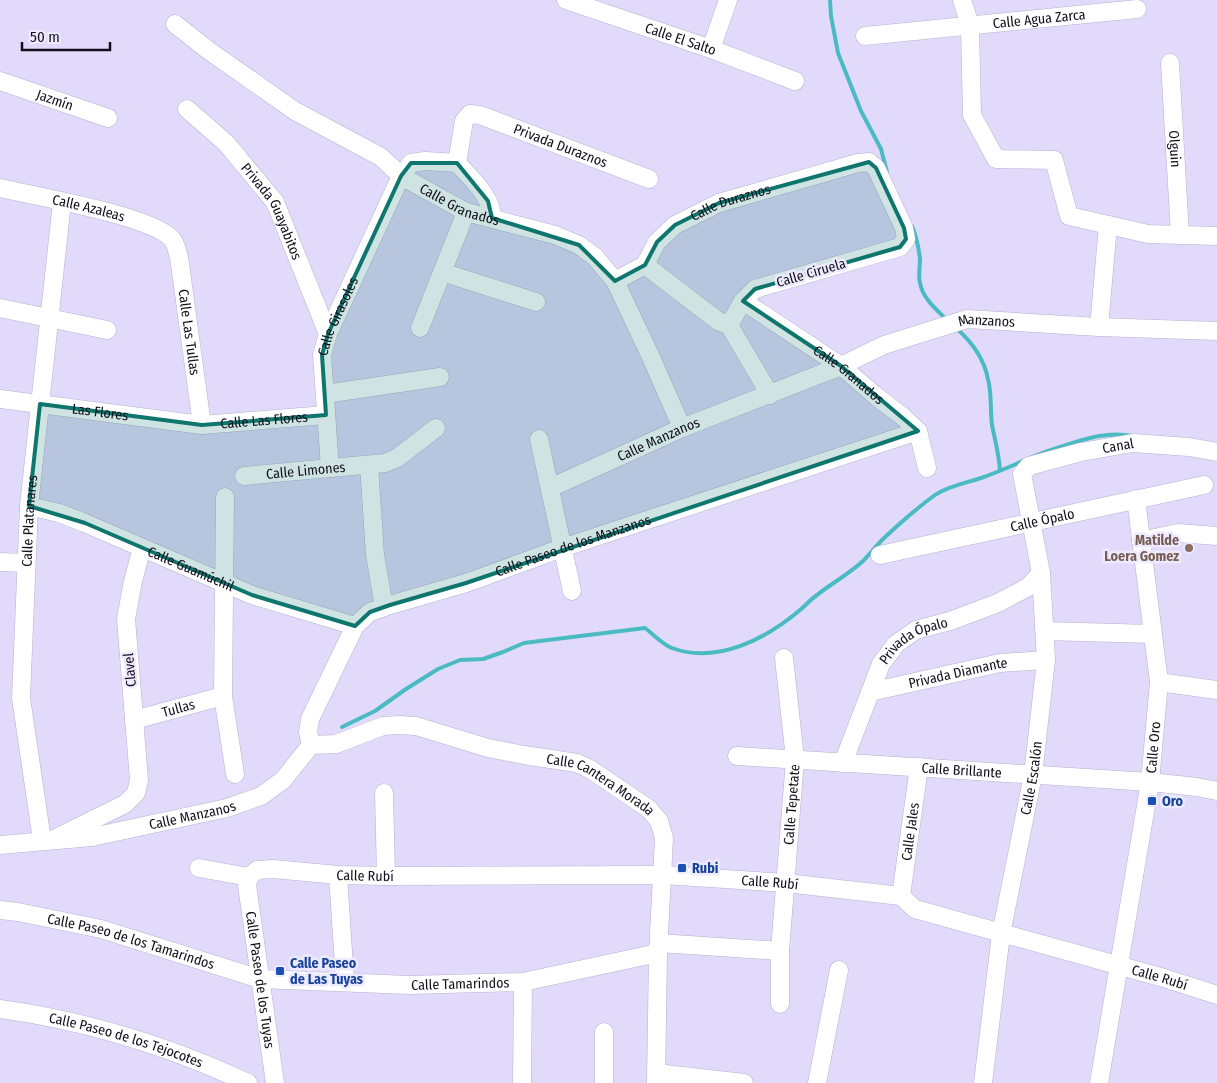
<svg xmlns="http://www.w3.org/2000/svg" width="1217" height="1083" font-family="'Fira Sans Condensed',sans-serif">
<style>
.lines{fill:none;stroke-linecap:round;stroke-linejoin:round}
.stream{stroke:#4bbbc3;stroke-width:4}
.minor-casing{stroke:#b8b0d0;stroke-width:19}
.minor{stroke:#fff;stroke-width:18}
.marked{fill:#0f766e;fill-opacity:0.2;stroke:#0f766e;stroke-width:4;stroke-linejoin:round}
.education-dot{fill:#8d6e63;stroke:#eeeafe;stroke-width:2}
.transit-dot{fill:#1a4fb4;stroke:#eeeafe;stroke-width:2}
.labels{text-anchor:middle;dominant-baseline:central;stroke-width:5;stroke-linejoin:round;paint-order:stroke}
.street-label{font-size:14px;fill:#120f1a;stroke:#eeeafe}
.education-label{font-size:14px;font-weight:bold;fill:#785e54;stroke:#eeeafe;text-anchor:end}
.transit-label{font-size:14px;font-weight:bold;fill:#164399;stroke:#eeeafe;text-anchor:start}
</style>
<rect width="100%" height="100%" fill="#e2dafb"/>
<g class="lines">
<!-- stream -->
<g class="stream">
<polyline points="830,0 831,16 838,53 861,111 881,149 887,172"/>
<path d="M912 226C916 236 919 248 920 260 920 267 918 276 920 283 923 299 936 309 947 320"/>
<path d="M956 328C971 341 984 359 988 379 992 394 990 410 992 425 995 440 999 455 1000 470"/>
<path d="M342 727 375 711 406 689 438 669 460 660 483 659 503 652 524 643 645 628C653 634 663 645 672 648 717 665 767 638 800 610 806 605 811 599 817 595 832 583 849 574 863 561 870 554 876 546 883 539 899 524 917 508 935 495 948 486 966 483 981 478 1005 470 1027 458 1051 450 1077 442 1104 430 1132 436"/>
</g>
<!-- minor casing -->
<g class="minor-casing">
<g id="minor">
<path id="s1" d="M566 0 711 49 795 81"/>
<polyline points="962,0 970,25 972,115 996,159 1054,160 1069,216 1148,234 1217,236"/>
<path id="s2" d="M175 24 208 50 295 111 381 157 401 176 466 212 555 235 579 245 595 257 615 281 650 355 682 428"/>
<path id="s3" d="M865 36 1137 9"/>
<polyline points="711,49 728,0"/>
<path id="s4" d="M1170 63 1180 235"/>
<path id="s5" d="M0 81 108 118"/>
<path id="s6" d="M187 109 226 143 275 202 328 334"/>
<path id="s7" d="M457 163 464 121 470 114 480 115 649 179"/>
<path id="s8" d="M0 188C35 196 152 216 172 239 176 243 177 252 179 257L202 425"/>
<polyline points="645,265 718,321 729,325"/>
<polyline points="442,272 536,302"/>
<path id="s9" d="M615 281 645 265 657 242 675 225 719 203 858 163 869 162 876 168 904 228 906 239 900 247 755 289 743 301 729 325"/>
<path id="s10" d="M743 301 841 366 877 397 902 416 918 431 927 468"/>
<polyline points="0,308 107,330"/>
<polyline points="729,325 770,395"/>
<polyline points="1099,327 1108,225"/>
<polyline points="420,328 466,212"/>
<polyline points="325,394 440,377"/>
<path id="s11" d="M0 399 202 425 326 415"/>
<polyline points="539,439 572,591"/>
<polyline points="369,465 375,555 384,607"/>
<path id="s12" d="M330 468 322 355 328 334 401 176 411 163 425 161 457 163C471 178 492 197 492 218"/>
<path id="s13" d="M244 476 385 463 397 458 436 428"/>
<path id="s14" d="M550 488 682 428 841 366 884 345 967 319 1099 327 1217 331"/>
<polyline points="225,497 223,696 235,774"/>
<path id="s15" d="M29 506 59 513 85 523 252 595 355 626"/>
<polyline points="1141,541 1178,533 1217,536"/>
<path id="s16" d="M880 555 1204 485"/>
<polyline points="0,562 26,563"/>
<polyline points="1045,631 1153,634"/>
<polyline points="1159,682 1217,690"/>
<path id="s17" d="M870 692 1000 663 1046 660"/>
<path id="s18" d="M134 720 223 696"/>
<path id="s19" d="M311 745 308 732 310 719 355 626 370 612 390 605 466 583 562 548 918 431"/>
<path id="s20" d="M311 745 336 744 383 726 399 725 416 726 488 748 524 755 577 763 590 769 649 809 659 821 664 838 658 953 656 1083"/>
<path id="s21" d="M737 756 1150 782 1197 787 1217 791"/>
<path id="s22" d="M843 763 881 664 896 644 916 630 950 621 998 603 1028 587 1041 573"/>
<polyline points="384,793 386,876"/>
<path id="s23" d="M42 840 21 698 29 506 62 202"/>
<polyline points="52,840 125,804 136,793 139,780 126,619 133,581 142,548"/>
<path id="s24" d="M0 845 92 837 227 808 261 796 283 780 311 745"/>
<polyline points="199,868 249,877"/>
<polyline points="338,875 345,982"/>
<path id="s25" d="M249 877 257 870 273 869 338 875 386 876 663 875 786 883 901 896 915 909 1164 978 1217 995"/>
<path id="s26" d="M249 877 247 885 275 1083"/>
<path id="s27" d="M901 896 919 767"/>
<path id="s28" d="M0 910 18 912 101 929 260 979 409 985 523 982 658 953"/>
<polyline points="659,943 780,951"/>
<path id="s29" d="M780 1004V951L795 759 784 658"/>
<path id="s30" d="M0 1009C86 1021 169 1046 248 1083"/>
<polyline points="604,1032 604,1083"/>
<polyline points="656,1073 744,1083"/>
<polyline points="522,1083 523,982"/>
<polyline points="817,1083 839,970"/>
<path id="s31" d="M983 1083 1001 934 1033 775 1046 660 1041 573 1022 474 1029 466 1081 452 1133 443 1189 447 1217 452"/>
<path id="s32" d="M1099 1083 1150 782 1159 682 1136 499"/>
</g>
</g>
<!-- minor -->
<use href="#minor" class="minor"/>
</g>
<!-- marked area -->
<path class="marked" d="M869 162 876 168 904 228 906 239 900 247 755 289 743 301 841 366 918 431 466 583 390 605 370 612 355 626 252 595 85 523 29 506 40 404 202 425 326 415 322 355 328 334 401 176 411 163H457L488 201 492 218 579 245 615 281 645 265 657 242 675 225 719 203Z"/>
<!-- markers -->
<circle class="education-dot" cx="1189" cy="548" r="5"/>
<g class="transit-dot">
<rect x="1147" y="796" width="10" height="10" rx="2.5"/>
<rect x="677" y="863" width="10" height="10" rx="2.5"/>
<rect x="275" y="966" width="10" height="10" rx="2.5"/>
</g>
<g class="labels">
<!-- street labels -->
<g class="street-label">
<text stroke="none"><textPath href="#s3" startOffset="175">Calle Agua Zarca</textPath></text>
<text stroke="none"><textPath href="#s1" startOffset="121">Calle El Salto</textPath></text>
<text stroke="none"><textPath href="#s5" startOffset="58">Jazmín</textPath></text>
<text stroke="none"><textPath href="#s7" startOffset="148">Privada Duraznos</textPath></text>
<text stroke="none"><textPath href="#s4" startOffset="86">Olguin</textPath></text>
<text stroke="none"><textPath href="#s2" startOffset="339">Calle Granados</textPath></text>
<text stroke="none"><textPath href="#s9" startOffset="145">Calle Duraznos</textPath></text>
<text stroke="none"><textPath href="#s8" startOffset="91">Calle Azaleas</textPath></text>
<text stroke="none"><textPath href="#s6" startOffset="135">Privada Guayabitos</textPath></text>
<text transform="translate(811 273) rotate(-16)">Calle Ciruela</text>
<text stroke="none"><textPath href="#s12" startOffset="155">Calle Girasoles</textPath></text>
<text stroke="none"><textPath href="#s14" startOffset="470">Manzanos</textPath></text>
<text stroke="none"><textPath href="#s8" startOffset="276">Calle Las Tullas</textPath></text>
<text stroke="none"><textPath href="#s10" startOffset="129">Calle Granados</textPath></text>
<text stroke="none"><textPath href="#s11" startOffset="101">Las Flores</textPath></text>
<text stroke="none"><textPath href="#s11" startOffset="266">Calle Las Flores</textPath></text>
<text stroke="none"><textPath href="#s14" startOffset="119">Calle Manzanos</textPath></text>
<text stroke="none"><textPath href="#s31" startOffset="718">Canal</textPath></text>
<text stroke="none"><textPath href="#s13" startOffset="62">Calle Limones</textPath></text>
<text stroke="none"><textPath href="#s16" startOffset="166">Calle Ópalo</textPath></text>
<text stroke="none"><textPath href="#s23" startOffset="321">Calle Platanares</textPath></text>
<text stroke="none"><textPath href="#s19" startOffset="364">Calle Paseo de los Manzanos</textPath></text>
<text stroke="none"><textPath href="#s15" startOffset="174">Calle Guamúchil</textPath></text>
<text stroke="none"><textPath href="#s22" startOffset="148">Privada Ópalo</textPath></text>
<text transform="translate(130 670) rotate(-95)">Clavel</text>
<text stroke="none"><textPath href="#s17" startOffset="90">Privada Diamante</textPath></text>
<text stroke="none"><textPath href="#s18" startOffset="46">Tullas</textPath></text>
<text stroke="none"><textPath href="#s32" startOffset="340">Calle Oro</textPath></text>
<text stroke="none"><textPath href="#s21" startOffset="225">Calle Brillante</textPath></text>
<text stroke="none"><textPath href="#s31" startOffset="309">Calle Escalón</textPath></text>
<text stroke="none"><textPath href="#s20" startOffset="304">Calle Cantera Morada</textPath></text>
<text stroke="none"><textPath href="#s29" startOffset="200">Calle Tepetate</textPath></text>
<text stroke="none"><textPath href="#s24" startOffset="195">Calle Manzanos</textPath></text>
<text stroke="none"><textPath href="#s27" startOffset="65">Calle Jales</textPath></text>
<text stroke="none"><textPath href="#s25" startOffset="119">Calle Rubí</textPath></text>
<text stroke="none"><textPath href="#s25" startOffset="524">Calle Rubí</textPath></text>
<text stroke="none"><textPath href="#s28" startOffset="135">Calle Paseo de los Tamarindos</textPath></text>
<text stroke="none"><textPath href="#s25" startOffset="929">Calle Rubí</textPath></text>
<text stroke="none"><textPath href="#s26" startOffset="104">Calle Paseo de los Tuyas</textPath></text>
<text stroke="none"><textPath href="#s28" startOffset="470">Calle Tamarindos</textPath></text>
<text stroke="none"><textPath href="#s30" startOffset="130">Calle Paseo de los Tejocotes</textPath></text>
</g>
<!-- education labels -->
<g class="education-label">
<text x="1179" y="540">Matilde<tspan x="1179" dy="16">Loera Gomez</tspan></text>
</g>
<!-- transit labels -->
<g class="transit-label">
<text x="1162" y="801">Oro</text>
<text x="692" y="868">Rubi</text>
<text x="290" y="963">Calle Paseo<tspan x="290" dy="16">de Las Tuyas</tspan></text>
</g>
</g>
<!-- scale -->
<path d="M22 42v8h88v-8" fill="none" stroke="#120f1a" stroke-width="2.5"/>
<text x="30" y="42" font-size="15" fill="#120f1a" stroke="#eeeafe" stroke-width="4" paint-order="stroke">50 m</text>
</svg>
